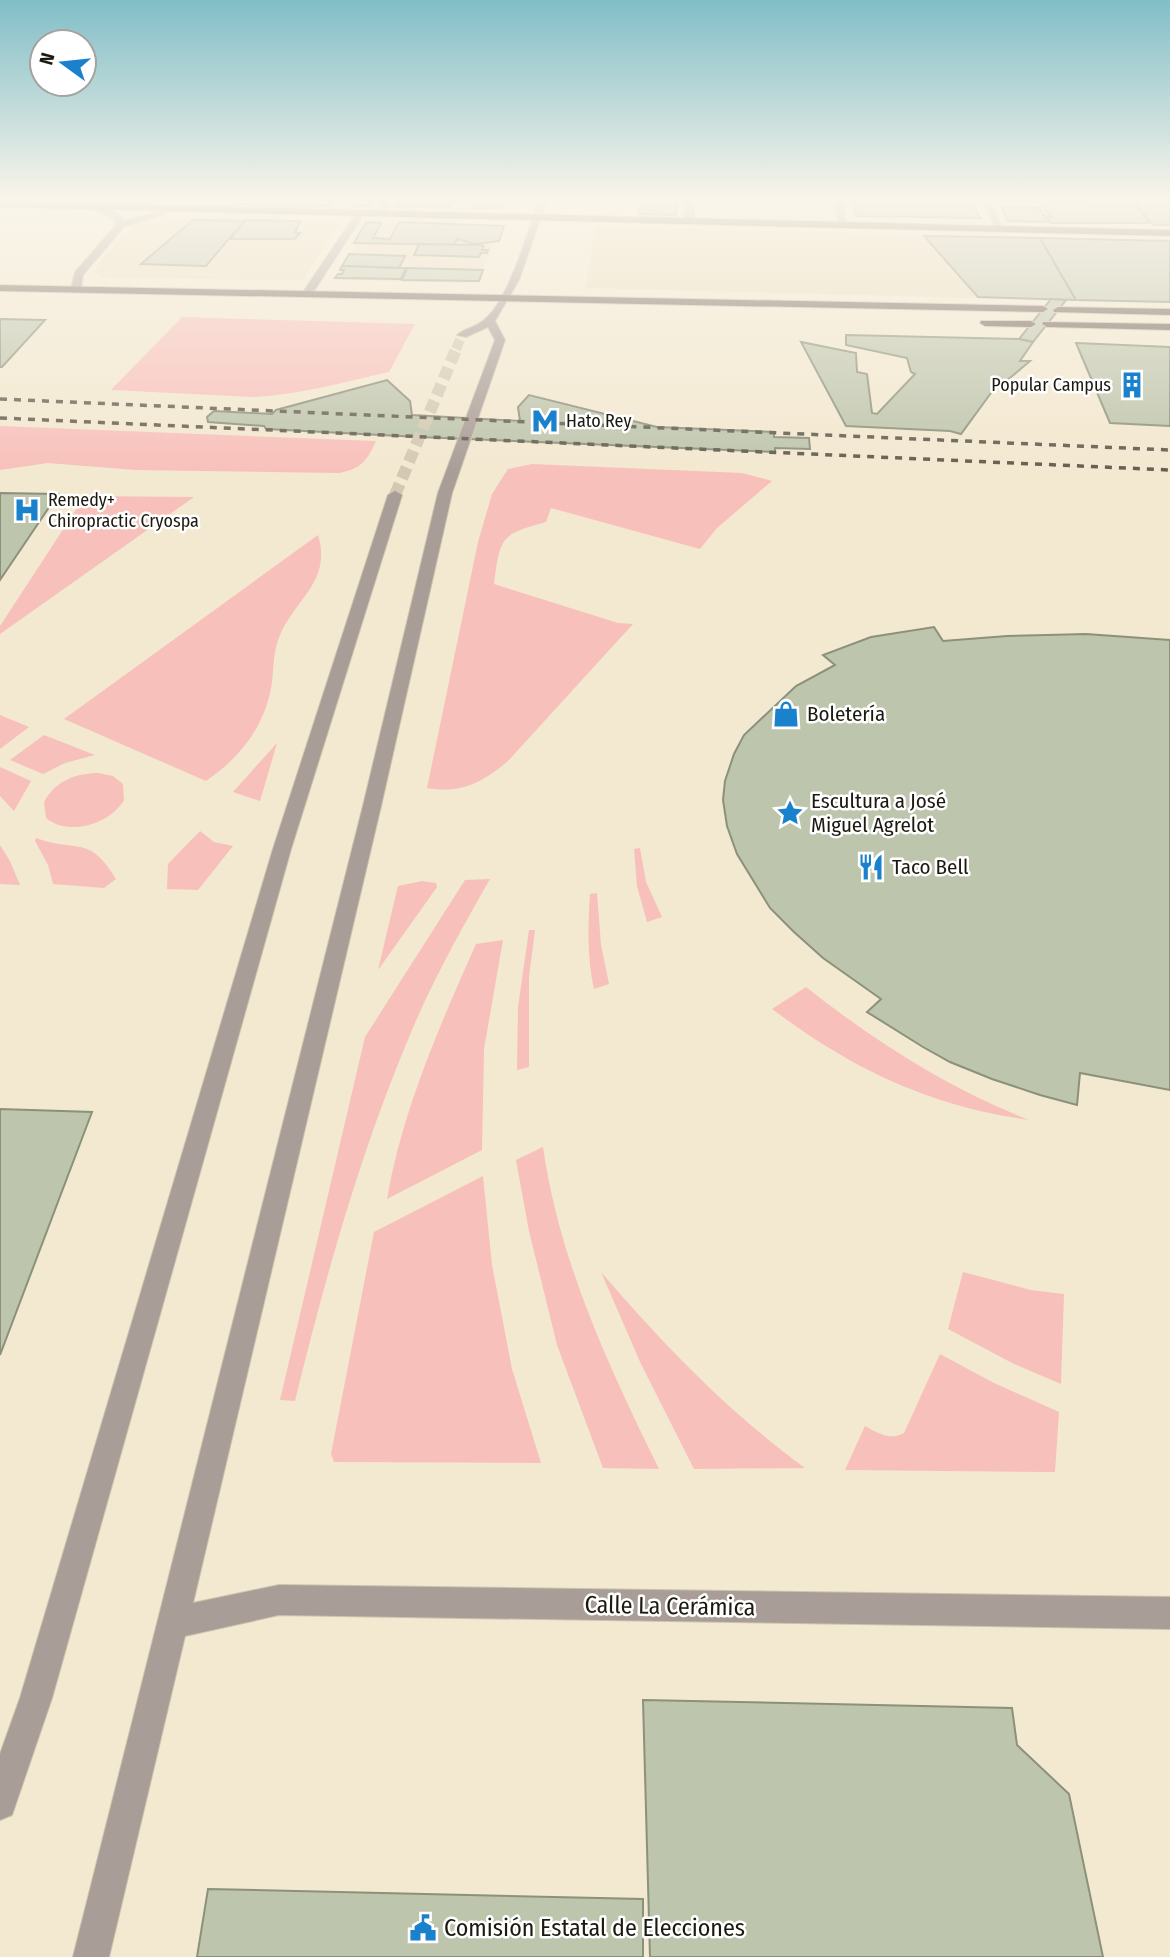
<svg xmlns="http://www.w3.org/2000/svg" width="1170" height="1957" font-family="'Fira Sans Condensed',sans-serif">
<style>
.built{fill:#eadcbd}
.green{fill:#f8c0bb}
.building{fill:#bec5ad;stroke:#8b917a;stroke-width:2}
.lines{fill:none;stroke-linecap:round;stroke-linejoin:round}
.street-tunnel-far1{stroke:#d3c9b3;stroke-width:10;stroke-dasharray:10 5;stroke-linecap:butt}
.street-tunnel{stroke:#d3c9b3;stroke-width:12;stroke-dasharray:12 6;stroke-linecap:butt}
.street-casing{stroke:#ccc3ad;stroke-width:2}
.primary-casing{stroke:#ccc3ad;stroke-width:2}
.street{fill:#a89d97;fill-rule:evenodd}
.primary{fill:#715f54;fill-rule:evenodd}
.rail{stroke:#625d4f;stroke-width:3.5;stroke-dasharray:7 7;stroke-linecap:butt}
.labels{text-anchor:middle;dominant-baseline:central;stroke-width:5;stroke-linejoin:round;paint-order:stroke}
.far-poi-label{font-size:18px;fill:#1c1910;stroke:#fff;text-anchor:start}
.poi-label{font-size:21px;fill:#1c1910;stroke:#fff;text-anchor:start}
.near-street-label{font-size:24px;fill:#1c1910;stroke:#fff}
.near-poi-label{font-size:24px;fill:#1c1910;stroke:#fff;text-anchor:start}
</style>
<rect width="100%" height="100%" fill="#f3e8d0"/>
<!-- built -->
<g class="built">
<polygon points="163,217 340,222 302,281 100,277 95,271 102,258 133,226"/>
<polygon points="370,223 502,226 476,283 336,280"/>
<polygon points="596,227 1170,240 1170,303 585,288"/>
</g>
<!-- green -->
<g class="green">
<path d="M182 317 415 324 389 372C344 382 299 395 253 397L111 390Z"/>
<path d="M0 426 376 441C367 461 361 469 339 473L135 470 48 463 0 470Z"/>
<path d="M532 464 742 473 772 481 717 528 700 549 551 508 546 522C500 534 500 538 494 584L618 623 633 624 508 761C483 782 462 794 427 788L478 542 492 494 508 469Z"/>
<polygon points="85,496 194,497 0,634 0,626"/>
<path d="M318 535C332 581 296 598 280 635 273 651 274 666 272 682 266 725 241 757 206 781L64 719Z"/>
<polygon points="0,715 29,727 0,749"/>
<polygon points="44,735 95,755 65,763 43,774 10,760"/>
<polygon points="277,743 260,801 233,792"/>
<polygon points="0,767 31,781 14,811 0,796"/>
<path d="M98 773 113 776 123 784 124 800C110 824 69 837 46 818L44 802C55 781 76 773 98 773Z"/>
<polygon points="200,831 214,842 233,846 198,890 167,889 168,864"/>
<path d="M36 838C77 853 89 834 116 879L104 888 53 884 48 865 35 841Z"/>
<polygon points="0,845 10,861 20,885 0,884"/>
<polygon points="640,848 646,882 662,917 647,922 637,886 634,849"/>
<path d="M490 879C462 928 434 978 412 1030 361 1150 326 1274 295 1401L280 1400 365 1037 465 880Z"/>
<polygon points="422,881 436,883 437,887 378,970 398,886"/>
<path d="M597 893 601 945 609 984 594 989C587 958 588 925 590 894Z"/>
<polygon points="529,930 535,930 529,977 529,1067 517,1070 518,1007"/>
<path d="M503 940 484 1049 482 1150 387 1199C402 1111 440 1025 476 944Z"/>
<path d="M806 987C874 1041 948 1088 1029 1120 929 1106 852 1069 772 1009Z"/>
<path d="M543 1147C559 1261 609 1367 659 1469L603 1468 557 1345 529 1231 516 1160Z"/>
<polygon points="483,1176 492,1265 512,1369 541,1463 334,1462 331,1454 374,1232"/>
<path d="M601 1272C666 1347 725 1409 805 1468L694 1469 641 1364Z"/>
<polygon points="963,1272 1031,1290 1064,1294 1061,1384 1014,1364 948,1329"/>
<path d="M940 1354 994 1383 1059 1412 1055 1472 845 1470 865 1426C878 1433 890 1441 904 1433Z"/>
</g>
<!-- building -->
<g class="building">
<polygon points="242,200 334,200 331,206 308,206 239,204"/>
<polygon points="356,200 374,200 371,206 352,206"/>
<polygon points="399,200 457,200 452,202 449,207 395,207"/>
<polygon points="474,200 503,200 500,208 471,208"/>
<polygon points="641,200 677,200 676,215 639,214"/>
<polygon points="852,200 971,200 980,218 856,216"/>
<polygon points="1037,200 1136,205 1149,223 1050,223 1046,216 1052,217"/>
<polygon points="1134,200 1170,200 1170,225 1153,225"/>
<polygon points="1002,207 1039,208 1049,222 1007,221"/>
<polygon points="193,220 244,221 206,266 141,264"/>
<polygon points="246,220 300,221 295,233 300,233 295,239 230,239"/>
<polygon points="366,222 381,223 373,238 390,239 399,222 504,226 499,241 492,242 473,244 458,239 452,245 354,243"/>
<polygon points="924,236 1040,238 1076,300 978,297"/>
<polygon points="1040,238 1170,241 1170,302 1076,300"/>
<polygon points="419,244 481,245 484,246 482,250 488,250 487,253 481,253 479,257 414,255"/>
<polygon points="349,254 405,256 399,268 342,266"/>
<polygon points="342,266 399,268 406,268 401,279 335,278 338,274 342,274 344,270 340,270"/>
<polygon points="407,268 483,270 479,281 402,280"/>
<polygon points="1051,299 1066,300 1033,342 1019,339"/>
<polygon points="0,319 45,320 2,367 0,367"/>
<polygon points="846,335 1019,339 1033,342 1020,361 1030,361 1004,383 999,382 961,434 950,431 846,426 801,342 856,353 857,372 867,374 872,413 877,414 915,374 911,372 907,358 846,345"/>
<polygon points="1076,343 1170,347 1170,426 1110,423"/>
<polygon points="387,380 410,401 412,415 520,421 518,407 529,395 657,427 774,432 774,437 809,438 810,449 775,448 775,452 419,437 266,429 264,426 208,422 207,417 214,411 272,414 276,410"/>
<polygon points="0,493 58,494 0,580"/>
<polygon points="934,627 943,641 1007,636 1086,634 1170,640 1170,1090 1080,1073 1077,1105 1040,1095 992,1079 950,1062 923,1047 867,1012 881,999 823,958 794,932 770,908 737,854 727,826 723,800 725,781 734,754 744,735 796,686 835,665 823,655 871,637"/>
<polygon points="0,1109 92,1112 0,1355"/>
<polygon points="643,1700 1012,1708 1017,1745 1069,1794 1103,1957 650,1957"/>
<polygon points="208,1889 643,1899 643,1957 197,1957"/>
</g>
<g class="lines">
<!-- street-tunnel-far1 -->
<polyline class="street-tunnel-far1" points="456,349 462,335"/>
<!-- street-tunnel -->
<polyline class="street-tunnel" points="395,495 457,347"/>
<!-- street casing -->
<g class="street-casing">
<g id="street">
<polygon points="231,200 239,200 229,212 223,212"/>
<polygon points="384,200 392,200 384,216 378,216"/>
<path d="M539 200H547L519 280 495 321 505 340 452 493 381 806 193 1603 279 1585 1170 1597V1629L279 1615 185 1636 109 1957H73L363 806 438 493 495 340 488 327 466 337 457 335C465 328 477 327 485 319 509 299 528 231 539 200Z"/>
<polygon points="686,200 694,200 694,221 689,224 684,221"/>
<polygon points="834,200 842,200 847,227 839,225"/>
<polygon points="982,200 990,200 1003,230 997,230"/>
<polygon points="92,205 120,214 124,221 177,206 181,209 124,227 83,275 81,289 76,292 71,289 75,272 116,225 113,218 92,209"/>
<polygon points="357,212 364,214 312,294 304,294 303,292"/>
<polygon points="395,491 402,495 291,849 52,1698 12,1815 0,1820 0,1754 20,1698 273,849 388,495"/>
</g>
</g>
<!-- primary casing -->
<g class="primary-casing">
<g id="primary">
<polygon points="0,201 1170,230 1170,236 0,207"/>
<polygon points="0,285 1043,306 1048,309 1043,312 0,291"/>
<polygon points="1058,307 1170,309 1170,315 1054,312 1053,310"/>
<polygon points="981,321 1031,321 1036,324 1031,327 985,326 980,323"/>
<polygon points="1043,322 1170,324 1170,330 1047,327 1042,324"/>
</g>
</g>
<!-- street -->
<use href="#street" class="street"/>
<!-- primary -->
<use href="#primary" class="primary"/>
<!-- rail -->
<g class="rail">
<polyline points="0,399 1170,450"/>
<polyline points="0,418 1170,470"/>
</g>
</g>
<!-- sky -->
<linearGradient id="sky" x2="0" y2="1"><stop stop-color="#81bec8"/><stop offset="0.42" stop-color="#faf5ea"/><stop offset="1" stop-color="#faf5ea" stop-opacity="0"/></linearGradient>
<rect width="1170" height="474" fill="url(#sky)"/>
<!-- icons -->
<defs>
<g id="building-bare" transform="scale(2.1)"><path d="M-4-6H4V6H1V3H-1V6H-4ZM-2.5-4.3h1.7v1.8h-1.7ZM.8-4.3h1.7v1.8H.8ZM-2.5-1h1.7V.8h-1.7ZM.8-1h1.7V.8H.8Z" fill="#1a82cc" stroke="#fff" stroke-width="2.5" paint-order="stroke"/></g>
<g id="metro-bare" transform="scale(2.1)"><path d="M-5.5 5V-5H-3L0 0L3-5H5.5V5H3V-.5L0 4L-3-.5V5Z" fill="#1a82cc" stroke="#fff" stroke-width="2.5" paint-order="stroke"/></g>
<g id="hospital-bare" transform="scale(2.1)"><path d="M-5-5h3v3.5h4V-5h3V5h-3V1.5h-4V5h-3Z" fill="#1a82cc" stroke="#fff" stroke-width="2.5" paint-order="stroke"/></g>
<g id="shop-bare" transform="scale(2.1)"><path d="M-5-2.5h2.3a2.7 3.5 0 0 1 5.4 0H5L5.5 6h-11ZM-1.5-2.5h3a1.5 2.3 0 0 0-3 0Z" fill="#1a82cc" stroke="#fff" stroke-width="2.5" paint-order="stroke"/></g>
<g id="sight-bare" transform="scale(2.1)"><path d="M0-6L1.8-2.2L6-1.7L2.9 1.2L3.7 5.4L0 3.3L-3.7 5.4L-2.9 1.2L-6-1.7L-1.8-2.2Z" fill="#1a82cc" stroke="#fff" stroke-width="2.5" paint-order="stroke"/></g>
<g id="restaurant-bare" transform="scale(2.1)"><path d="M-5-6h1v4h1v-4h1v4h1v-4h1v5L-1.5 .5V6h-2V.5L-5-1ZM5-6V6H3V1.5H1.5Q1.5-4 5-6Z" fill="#1a82cc" stroke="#fff" stroke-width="2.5" paint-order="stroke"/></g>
<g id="civic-bare" transform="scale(2.1)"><path d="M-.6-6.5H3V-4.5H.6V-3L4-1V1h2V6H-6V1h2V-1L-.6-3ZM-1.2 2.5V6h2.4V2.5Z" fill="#1a82cc" stroke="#fff" stroke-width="2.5" paint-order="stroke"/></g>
</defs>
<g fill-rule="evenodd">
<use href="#building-bare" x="1132" y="385"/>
<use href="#metro-bare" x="545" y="421"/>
<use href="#hospital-bare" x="27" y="510"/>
<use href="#shop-bare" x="786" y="714"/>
<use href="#sight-bare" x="790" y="813"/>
<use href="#restaurant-bare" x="871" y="867"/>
<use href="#civic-bare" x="423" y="1928"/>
</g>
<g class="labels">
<!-- far-poi labels -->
<g class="far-poi-label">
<text x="1111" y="385" text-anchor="end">Popular Campus</text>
<text x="566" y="421">Hato Rey</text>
<text x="48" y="500">Remedy+<tspan x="48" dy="21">Chiropractic Cryospa</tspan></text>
</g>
<!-- poi labels -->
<g class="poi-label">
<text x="807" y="714">Boletería</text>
<text x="811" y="801">Escultura a José<tspan x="811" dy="24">Miguel Agrelot</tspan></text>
<text x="892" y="867">Taco Bell</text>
</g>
<!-- near-street labels -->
<g class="near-street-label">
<text transform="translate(670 1606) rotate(1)">Calle La Cerámica</text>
</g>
<!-- near-poi labels -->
<g class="near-poi-label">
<text x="444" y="1928">Comisión Estatal de Elecciones</text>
</g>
</g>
<!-- north arrow -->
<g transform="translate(63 63) rotate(285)"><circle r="33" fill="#ffffff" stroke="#a4a39f" stroke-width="2"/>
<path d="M0-5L12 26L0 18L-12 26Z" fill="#1a82cc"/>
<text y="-10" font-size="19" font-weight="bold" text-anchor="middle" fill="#1c1910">N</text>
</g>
</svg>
